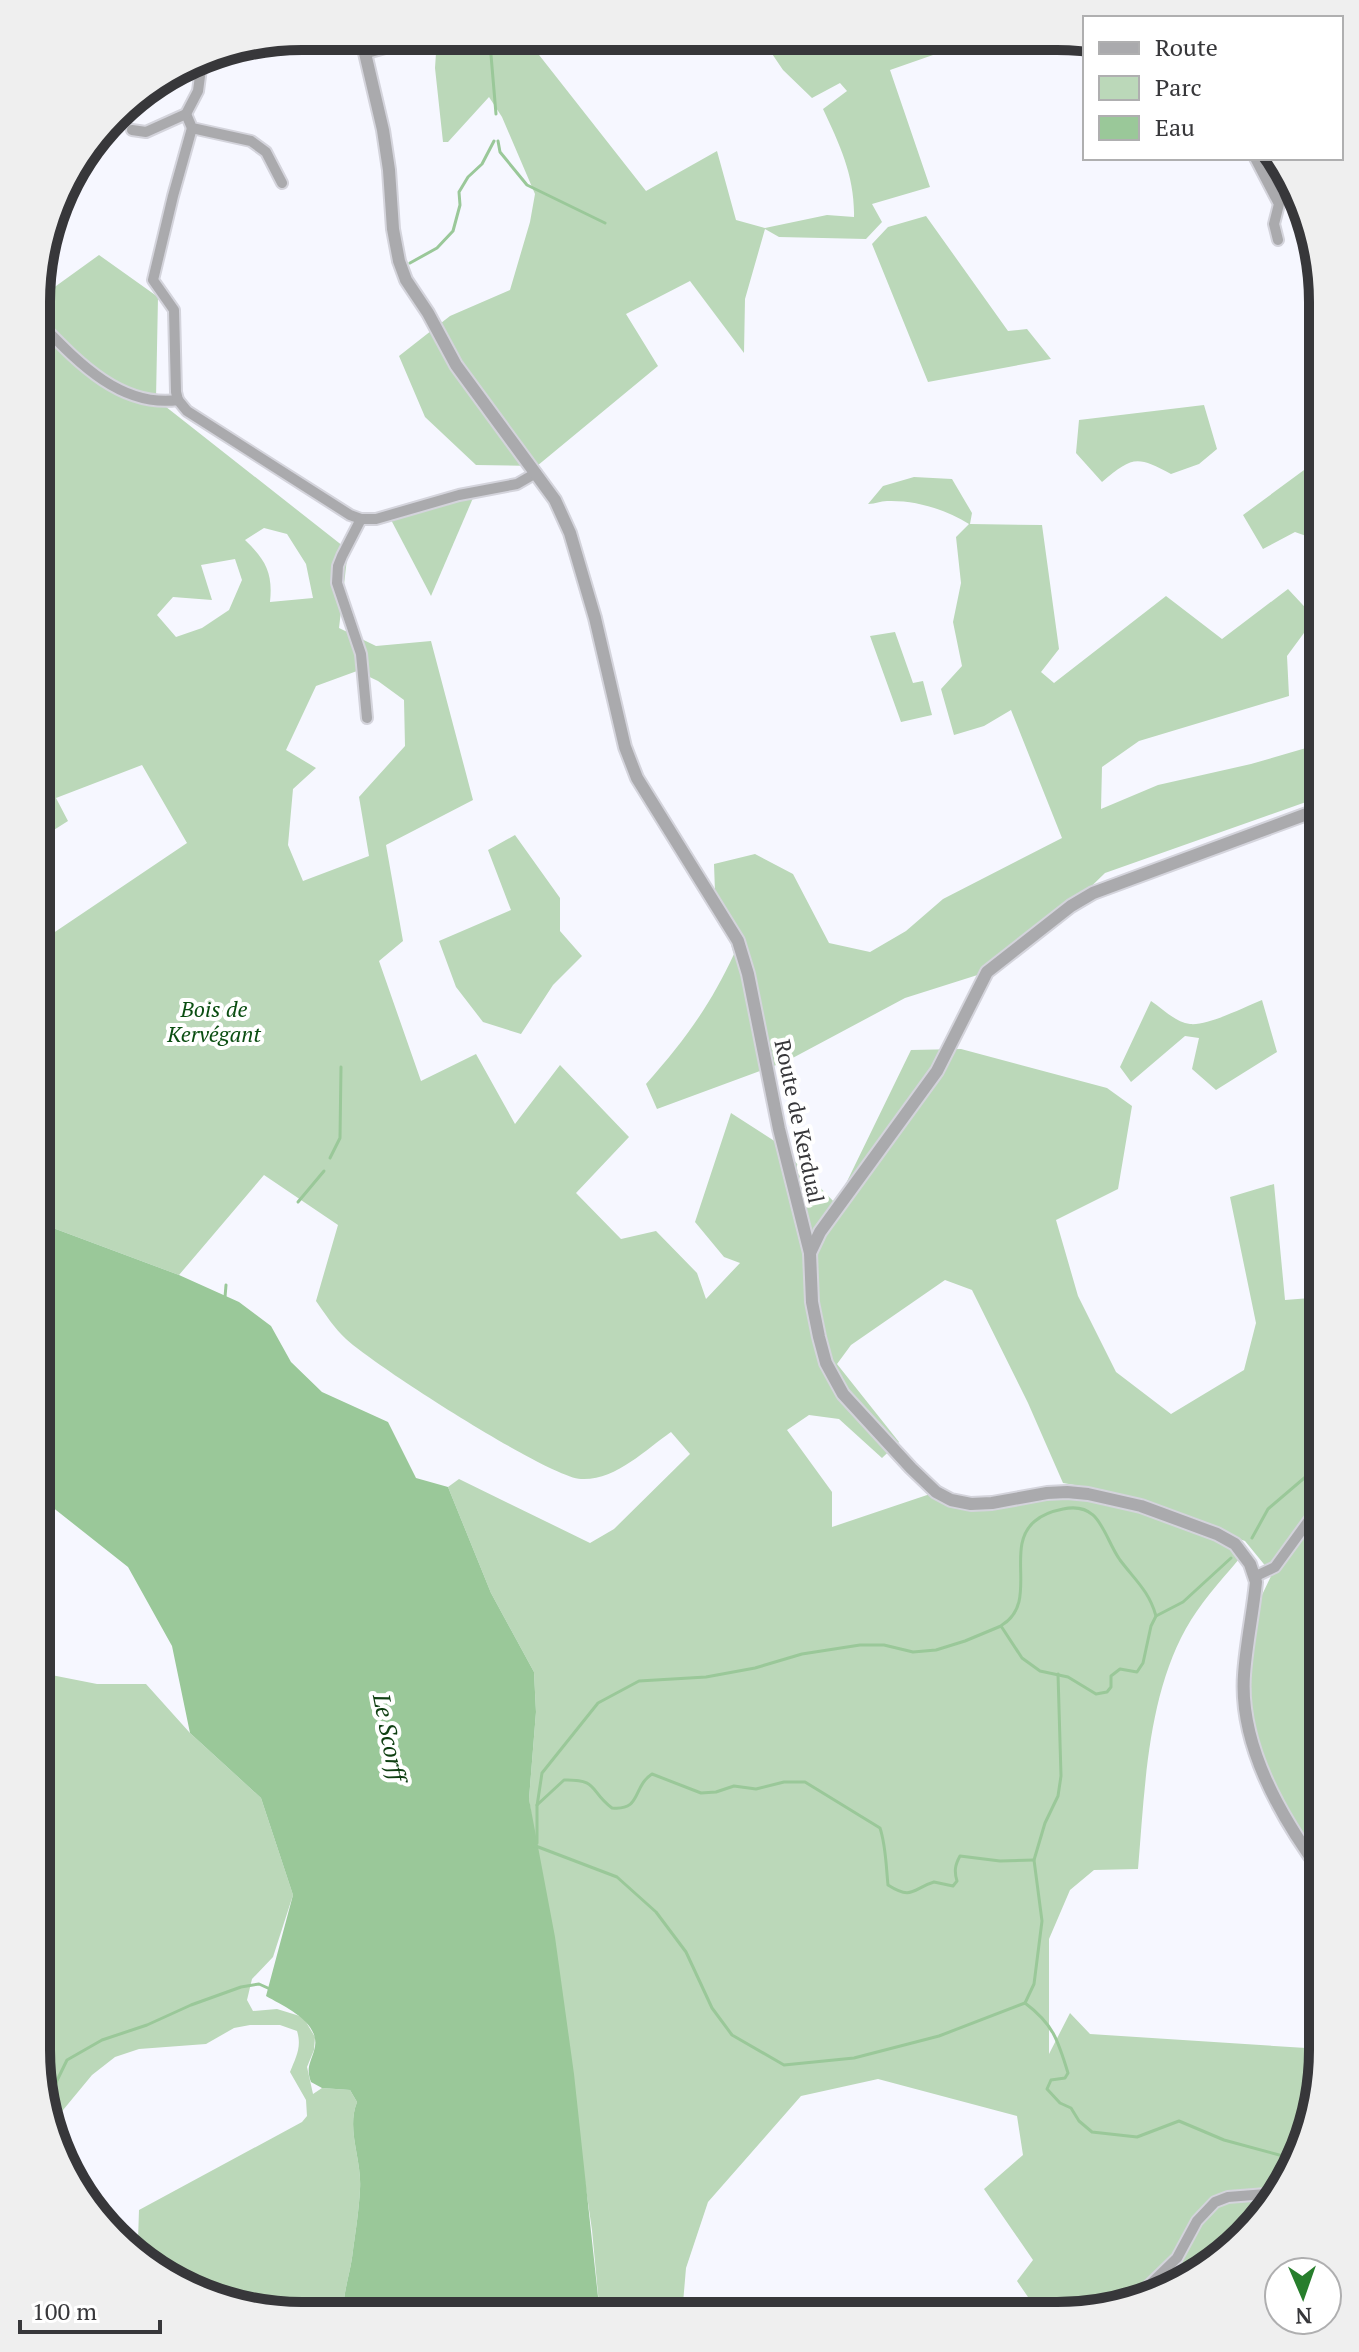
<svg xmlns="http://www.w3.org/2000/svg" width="1359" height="2352" font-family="'PT Serif',serif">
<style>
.green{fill:#bbd8b9;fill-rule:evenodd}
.water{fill:#9ac899}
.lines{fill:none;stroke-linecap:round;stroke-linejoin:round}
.stream{stroke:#9ac899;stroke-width:3}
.minor-casing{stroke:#d4d4dc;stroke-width:14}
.tertiary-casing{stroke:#d4d4dc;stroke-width:16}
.minor{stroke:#aaaaad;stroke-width:10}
.tertiary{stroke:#aaaaad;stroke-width:12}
.labels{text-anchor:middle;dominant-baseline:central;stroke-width:8;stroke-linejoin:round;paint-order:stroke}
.park-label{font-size:22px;font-style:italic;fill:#0b4e12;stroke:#fff}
.street-label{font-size:22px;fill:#37373a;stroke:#fff}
.water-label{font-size:24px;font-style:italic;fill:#0f3f12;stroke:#fff}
.rim{fill:none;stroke:#37373a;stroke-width:10}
</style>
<rect width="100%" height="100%" fill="#f6f7ff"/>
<!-- green -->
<g class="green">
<path d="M448 37 543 38 532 46 646 191 717 151 736 220 765 228 827 215 854 217C855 177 840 145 823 109L847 91 840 83 812 98 783 70 762 39 976 40 890 70 930 187 872 204 882 222 866 239 779 237 765 229 745 299 744 353 690 281 626 314 658 366 537 466 476 465 425 417 399 356 450 316 510 290 530 222 535 194 502 117 489 97 448 142H443L435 68 436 53Z"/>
<polygon points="926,216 1008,331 1027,329 1051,359 928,382 872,244 888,227"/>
<path d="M99 255 158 297 156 399 348 550 339 628 376 646 431 641 473 800 386 845 403 941 379 961 421 1081 476 1054 515 1124 560 1065 629 1137 576 1193 621 1239 656 1231 697 1273 706 1299 740 1263 724 1257 695 1222 731 1113 776 1142 836 1204 911 1050 961 1049 1107 1088 1132 1106 1118 1189 1056 1220 1078 1296 1116 1372 1171 1414 1244 1370 1256 1323 1230 1197 1274 1184 1285 1300 1323 1297 1322 1873 1281 1809 1245 1707 1251 1618 1272 1574 1245 1541 1104 1490 1063 1483 1028 1403 972 1290 945 1280 851 1345 837 1364 899 1442 882 1458 839 1419 809 1415 787 1430 832 1492V1527L936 1492 971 1504 1047 1493 1141 1506 1244 1553C1226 1575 1206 1596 1191 1620 1147 1691 1145 1788 1138 1869L1094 1870 1070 1890 1049 1939V2054L1070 2013 1090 2034 1322 2049C1322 2104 1300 2166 1269 2211 1245 2245 1200 2265 1164 2286 1154 2292 1143 2300 1132 2304 1104 2312 1070 2316 1041 2316L1017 2281 1033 2260 984 2189 1023 2155 1017 2116 878 2079 801 2096 708 2202 686 2268 682 2315H600L592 2230 529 1799 536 1712 534 1672 491 1593 448 1487 459 1479 590 1543 614 1529 690 1454 671 1432C645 1450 615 1481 581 1479 548 1477 375 1366 346 1339 335 1329 325 1314 316 1301L338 1225 264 1175 179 1275 37 1222V938L40 942 187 843 142 765 56 798 68 821 38 840V299ZM264 528 287 534 306 564 313 598 270 602C273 573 266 560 245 540ZM235 559 242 580 229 610 202 628 176 637 157 615 173 597 212 600 201 565ZM357 671 378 681 404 700 405 746 359 797 369 856 303 881 288 845 293 789 316 768 286 750 316 686Z"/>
<path d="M1204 405 1217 449 1199 464 1171 474C1136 455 1132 457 1102 482L1076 453 1079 420Z"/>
<polygon points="1319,459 1323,464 1323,542 1295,532 1263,549 1243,515"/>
<path d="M914 477 952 479 972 513 970 524 1042 525 1059 649 1041 672 1054 683 1166 596 1222 639 1288 589 1315 618 1287 656 1289 696 1139 741 1102 767 1101 809 1158 785 1251 764 1306 748 1323 753V796L1105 873 1071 906 987 972 905 998 787 1061 657 1109 646 1084C684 1041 710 1006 734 954L715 892 714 864 755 854 793 874 829 943 870 952 906 931 943 899 1062 838 1011 710 984 726 954 735 941 689 962 666 953 622 961 583 956 537 969 524C945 509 915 500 887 501 880 501 876 504 868 504L883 486Z"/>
<polygon points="473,498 431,596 389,516"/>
<polygon points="895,632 913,683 923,681 932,715 901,722 870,636"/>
<polygon points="515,835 560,898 560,931 582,956 553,985 521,1034 483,1022 456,987 439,941 511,910 488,850"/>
<path d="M1262 1000 1277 1052 1216 1090 1192 1069 1199 1038 1185 1036 1131 1082 1120 1067 1151 1001C1163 1009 1175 1022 1190 1024 1208 1026 1244 1007 1262 1000Z"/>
<path d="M36 1672 97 1684H146L190 1733 261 1798 293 1895 273 1957 252 1979 247 2000 253 2011 277 2009 303 2017 315 2037 314 2050 307 2067 313 2094 322 2088 350 2090 357 2102C346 2130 362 2159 360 2189 359 2211 355 2235 352 2258 349 2277 343 2294 343 2314H267L140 2261 132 2253 138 2240 139 2210 302 2122 307 2116 306 2100 290 2072C296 2057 302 2047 297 2031L280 2025H250L234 2028 206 2044 139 2049 115 2057 92 2075 49 2127 36 2050Z"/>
</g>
<!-- water -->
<path class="water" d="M37 1222 179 1275 239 1302 271 1326 291 1362 322 1392 388 1422 416 1478 448 1487 491 1593 534 1672 536 1712 529 1799 555 1937 574 2074 600 2315 343 2314C343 2294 349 2277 352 2258 355 2235 359 2211 360 2189 362 2159 346 2130 357 2102L350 2090 322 2088 311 2082C306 2068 310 2064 314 2051 323 2023 285 2007 266 1996L293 1895 261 1798 190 1733 172 1646 128 1567 37 1495Z"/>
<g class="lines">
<!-- stream -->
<g class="stream">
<polyline points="490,37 490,44"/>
<polyline points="491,55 496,114"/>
<polyline points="498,141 500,152 527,185 605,223"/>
<polyline points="410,263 437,248 453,231 460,205 459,192 468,177 482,164 494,141"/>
<polyline points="330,1158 340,1138 341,1067"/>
<polyline points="298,1202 324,1171"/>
<polyline points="225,1297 226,1285"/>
<polyline points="1252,1538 1268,1509 1323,1462"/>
<path d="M1002 1625C1040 1602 1003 1547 1035 1521 1043 1514 1053 1511 1063 1509 1101 1501 1103 1536 1120 1560 1135 1580 1149 1591 1156 1616"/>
<path d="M537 1805 564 1780C599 1779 589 1791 612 1808 642 1811 632 1787 652 1774L701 1793 716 1792 734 1786 756 1789 784 1782H805L880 1828C886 1846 886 1866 888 1885 913 1901 913 1888 934 1882L953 1886 957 1881C954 1871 955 1865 960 1856L1000 1861 1034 1860"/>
<polyline points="537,1843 537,1806 542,1773 598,1703 639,1681 706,1677 755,1668 802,1654 860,1645 884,1645 913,1652 936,1650 965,1641 1001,1626 1022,1658 1040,1671 1068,1677 1096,1694 1107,1692 1111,1687 1111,1676 1120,1669 1137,1672 1143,1663 1151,1626 1156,1616 1183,1602 1231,1558"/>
<path d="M533 1845 617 1877 656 1912 686 1952 712 2008 732 2035 784 2065 854 2058 939 2036 1025 2003C1053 2024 1058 2040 1068 2073L1065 2078 1051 2080 1047 2089 1060 2103 1071 2108 1079 2121 1092 2132 1137 2137 1179 2121 1224 2140 1298 2160"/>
<polyline points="1025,2003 1034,1984 1042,1921 1034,1860 1045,1823 1058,1796 1061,1776 1058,1674"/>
<polyline points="48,2099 67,2060 102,2040 147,2025 191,2005 241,1987 259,1984 270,1989"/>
<polyline points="45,2105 46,2103"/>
</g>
<!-- minor casing -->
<g class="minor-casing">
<g id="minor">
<polyline points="367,53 407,42 406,37"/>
<polyline points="186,114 192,128 251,141 266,152 282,183"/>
<polyline points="132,130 146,132 186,114 198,91 202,61 200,56"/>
<polyline points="1255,158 1279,204 1274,224 1278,240"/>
<path d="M38 321C75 359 119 408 178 400L187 411 350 515 361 519H376L459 495 517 484 536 473"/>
<polyline points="178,400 176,392 174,310 153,280 173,196 192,128"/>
<polyline points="361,519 342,556 338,566 337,583 361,654 367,718"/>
<polyline points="1256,1576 1275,1567 1323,1501"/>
<polyline points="1130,2304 1177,2258 1197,2221 1215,2202 1228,2197 1279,2193"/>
</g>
</g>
<!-- tertiary casing -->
<g class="tertiary-casing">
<g id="tertiary">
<path d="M361 36 383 130 389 170 393 229 399 261 406 280 428 313 456 365 555 500 570 533 595 618 625 747 637 778 738 941 748 974 779 1129 810 1253 812 1302 819 1337 826 1363 843 1394 911 1468 936 1492 951 1500 971 1504 992 1503 1047 1493 1067 1492 1088 1494 1141 1506 1217 1534 1235 1544 1250 1564 1256 1582C1253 1613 1246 1644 1244 1675 1239 1745 1282 1819 1322 1873"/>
<polyline points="810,1253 820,1232 937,1071 987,972 1071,906 1093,893 1323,808"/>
</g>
</g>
<!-- minor -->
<use href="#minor" class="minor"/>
<!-- tertiary -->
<use href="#tertiary" class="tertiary"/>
</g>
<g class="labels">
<!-- park labels -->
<g class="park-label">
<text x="214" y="1008">Bois de<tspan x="214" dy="25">Kervégant</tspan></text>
</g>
<!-- street labels -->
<g class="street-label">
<text transform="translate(800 1121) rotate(78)">Route de Kerdual</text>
</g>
<!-- water labels -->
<g class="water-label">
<text transform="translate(390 1737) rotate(79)">Le Scorff</text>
</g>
</g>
<!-- crop -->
<path d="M0 0H1359V2352H0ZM302 50H1057A252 252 0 0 1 1309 302V2050A252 252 0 0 1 1057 2302H302A252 252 0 0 1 50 2050V302A252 252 0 0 1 302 50Z" fill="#efefef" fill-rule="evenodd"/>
<path class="rim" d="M302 50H1057A252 252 0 0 1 1309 302V2050A252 252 0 0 1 1057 2302H302A252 252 0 0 1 50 2050V302A252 252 0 0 1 302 50Z"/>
<!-- legend -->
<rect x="1083" y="16" width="260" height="144" fill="#ffffff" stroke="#afafb0" stroke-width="2"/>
<rect x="1099" y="42" width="40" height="12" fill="#aaaaad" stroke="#afafb0" stroke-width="2"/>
<text x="1155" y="56" font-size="24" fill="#37373a">Route</text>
<rect x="1099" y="76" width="40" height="24" fill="#bbd8b9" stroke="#afafb0" stroke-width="2"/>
<text x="1155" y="96" font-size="24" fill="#37373a">Parc</text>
<rect x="1099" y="116" width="40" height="24" fill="#9ac899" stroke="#afafb0" stroke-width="2"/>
<text x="1155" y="136" font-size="24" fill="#37373a">Eau</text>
<!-- north arrow -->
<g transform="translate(1303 2296) rotate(178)"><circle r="38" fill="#ffffff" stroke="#afafb0" stroke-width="2"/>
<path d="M0-6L14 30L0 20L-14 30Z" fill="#277e2c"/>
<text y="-12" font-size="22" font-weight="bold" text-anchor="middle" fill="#37373a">N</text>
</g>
<!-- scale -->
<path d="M20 2320v12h140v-12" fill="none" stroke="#37373a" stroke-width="4"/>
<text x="32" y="2320" font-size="24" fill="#37373a" stroke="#ffffff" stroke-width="6" paint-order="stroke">100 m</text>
</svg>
